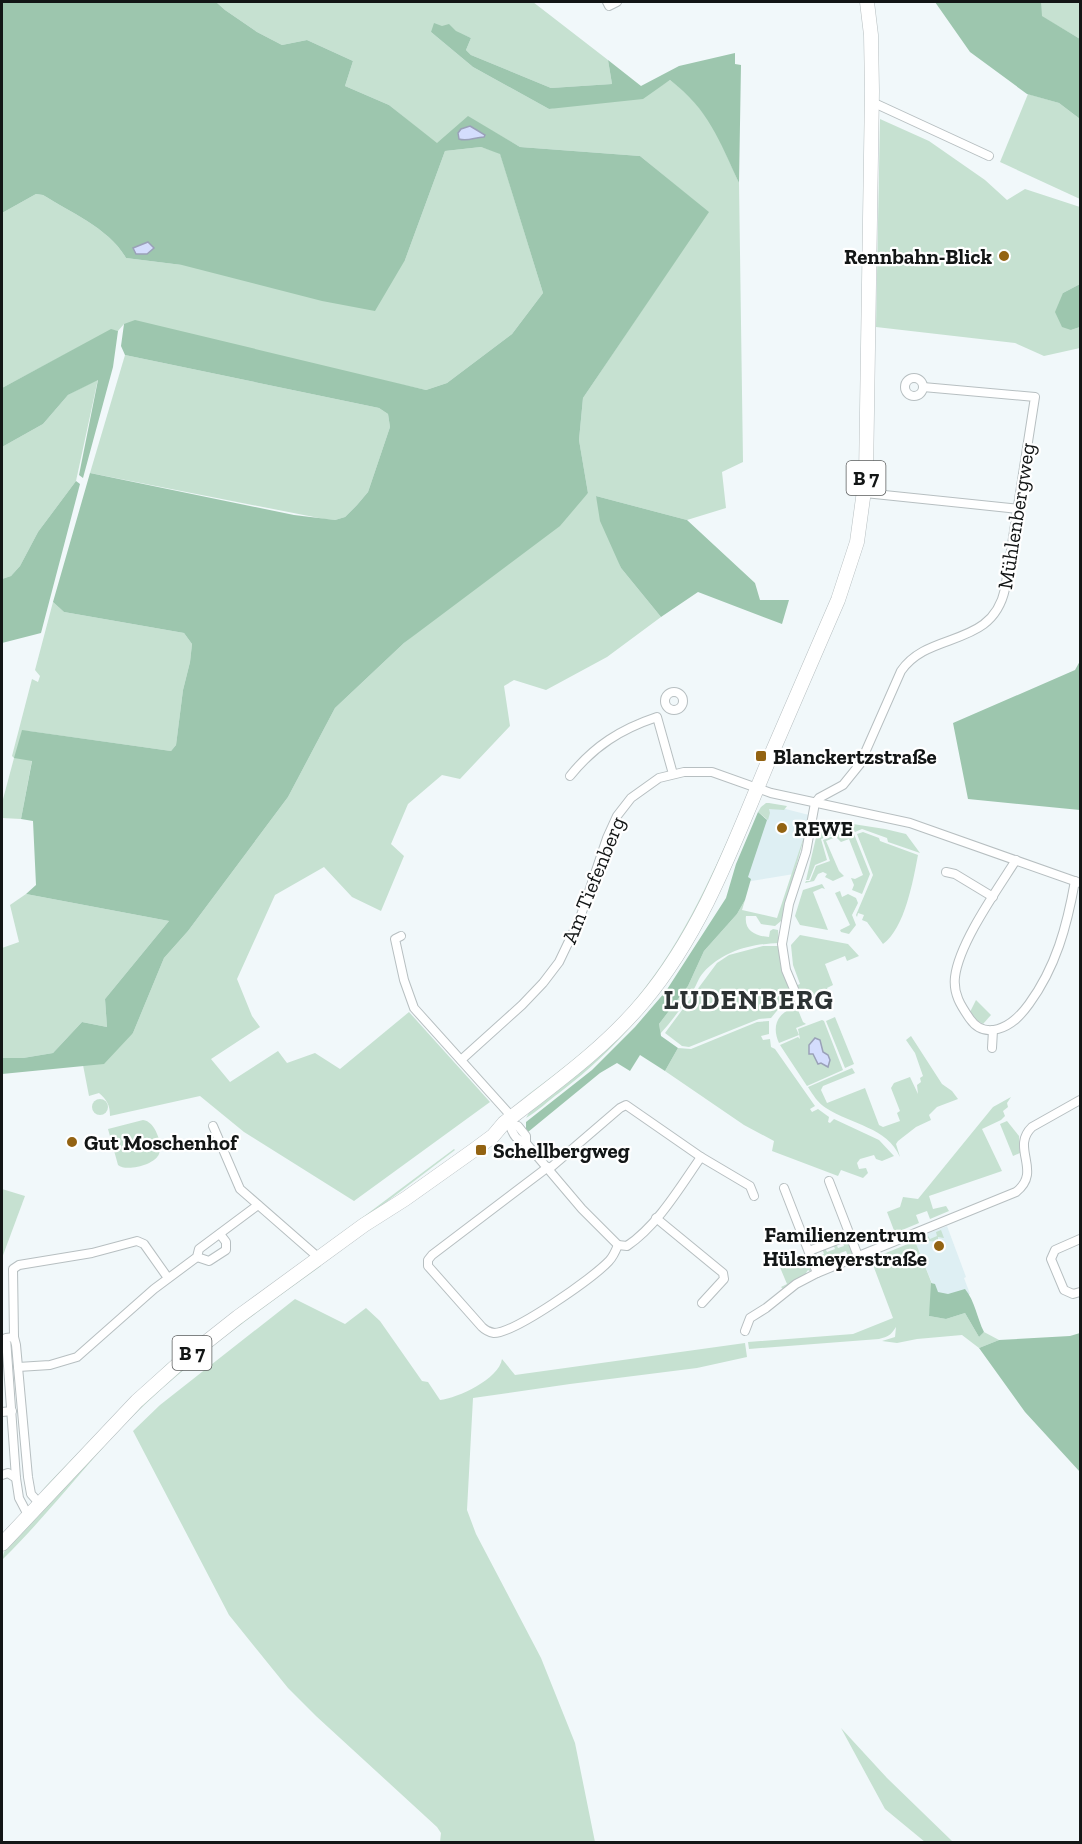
<svg xmlns="http://www.w3.org/2000/svg" width="1082" height="1844" font-family="'Zilla Slab',serif">
<style>
.built{fill:#deeff3}
.green{fill:#c6e1d1}
.forest{fill:#9dc6ae}
.water{fill:#d4ddfd;stroke:#9aa1b8;stroke-width:1.5}
.lines{fill:none;stroke-linecap:round;stroke-linejoin:round}
.minor-casing{stroke:#b7bfc1;stroke-width:10}
.primary-casing{stroke:#b7bfc1;stroke-width:15}
.minor{stroke:#fff;stroke-width:8}
.primary{stroke:#fff;stroke-width:14}
.poi-dot{fill:#936312;stroke:#fff;stroke-width:2}
.labels{text-anchor:middle;dominant-baseline:central;stroke-width:4.5;stroke-linejoin:round;paint-order:stroke}
.shield{fill:#fff;stroke:#5a5c5c;stroke-width:1.5}
.shield-label{font-size:20px;font-weight:bold;fill:#131616}
.poi-label{font-size:21px;font-weight:bold;fill:#131616;stroke:#fff;text-anchor:start}
.street-label{font-size:21px;fill:#131616;stroke:#fff}
.district-label{font-size:27px;font-weight:bold;letter-spacing:1.5px;fill:#2d3334;stroke:#fff}
</style>
<rect width="100%" height="100%" fill="#f1f8fa"/>
<!-- built -->
<g class="built">
<polygon points="770,805 809,815 794,874 745,882"/>
<polygon points="947,1226 966,1277 964,1278 970,1294 941,1305 914,1239"/>
</g>
<!-- green -->
<g class="green">
<path d="M216 2H533L608 60 612 84 551 88 471 55 466 50 471 38C457 31 446 32 431 32L473 67 549 109 659 87 670 80 688 94 714 127 739 183 743 462 722 472 726 508 687 520 596 496 621 568 661 617 607 657 546 690 514 680 504 686 510 726 460 779 442 775 408 804 391 844 404 856 381 911 352 897 324 867 275 895 237 979 252 1016 260 1027 211 1059 230 1082 278 1051 287 1063 315 1053 340 1069 409 1012 490 1102 354 1201 244 1132 200 1096 110 1116C110 1105 107 1100 99 1093L89 1096 83 1065 133 1033 164 958 188 931 288 797 335 708 404 643 588 493 579 440 583 398 708 212 640 156 520 147 468 117 437 144 389 105 345 86 353 61 307 40 282 45 257 32 225 10Z"/>
<polygon points="1041,2 1080,2 1080,39 1041,16"/>
<polygon points="1028,94 1059,103 1080,119 1080,199 1000,162"/>
<polygon points="880,119 929,141 985,180 1007,200 1025,189 1080,207 1080,284 1063,293 1071,330 1080,327 1080,348 1044,356 1015,343 876,327"/>
<path d="M481 147 500 153 543 293 512 334 447 383 426 390 124 324 118 331 111 330 2 388V213L36 194 43 195C70 212 110 229 126 258L182 265 405 260 445 151Z"/>
<polygon points="125,355 379,408 388,414 390,427 368,492 357,505 345,517 335,520 324,519 90,473"/>
<polygon points="98,379 76,481 38,532 20,566 11,576 2,579 2,447 43,424 68,395"/>
<polygon points="53,602 64,612 184,633 192,644 190,662 183,690 176,745 171,751 28,731 32,760 21,819 2,818 2,803 14,758 12,756 32,679 38,682 40,676 35,670"/>
<polygon points="766,803 769,803 787,806 784,810 769,809 770,813 768,820 758,812 761,807"/>
<path d="M741 810 743 811 717 870 674 952 621 1020 576 1060 516 1104C553 1075 593 1047 625 1012 678 953 709 882 741 810Z"/>
<polygon points="827,820 885,829 906,834 920,853 888,842 887,838 862,829 855,832 846,830 821,839 827,860 815,865 809,880 806,880 818,829 825,830"/>
<path d="M807 827 781 921 775 926 761 924 756 916H746C744 931 756 936 769 937L770 931 773 929 778 930 779 943C750 944 723 951 703 973 699 977 697 984 694 989 684 1004 673 1020 660 1034L659 1024 688 986 704 951 737 914 745 900 742 910 777 918Z"/>
<polygon points="846,831 854,834 870,874 862,894 852,890 854,885 851,878 855,879 863,875 849,839 841,842 836,837 826,841 839,871 844,876 833,881 825,877 827,874 823,872 818,874 814,881 805,883 806,881 810,881 816,866 830,861 823,840"/>
<path d="M863 832 879 838 880 841 918 855C913 881 905 928 883 944L867 922 862 920 864 915 858 913 857 917 856 915 873 875 857 834Z"/>
<polygon points="822,884 825,889 822,888 813,892 828,930 800,925 795,916 803,890"/>
<polygon points="840,891 842,897 848,894 856,898 858,903 852,915 856,925 849,934 841,932 840,930 850,925 835,893"/>
<polygon points="26,894 169,921 105,999 107,1027 82,1022 53,1053 23,1058 2,1058 2,948 19,942 10,905"/>
<path d="M708 916C671 985 621 1046 559 1093 548 1101 538 1111 526 1118L529 1113 595 1060 619 1036Z"/>
<polygon points="800,935 848,944 859,956 847,961 845,956 825,964 833,985 827,988 832,1000 820,1005 815,998 799,993 795,986 800,984 793,965 791,945"/>
<polygon points="763,946 779,946 781,967 794,999 780,1007 771,1018 759,1019 689,1047 682,1046 665,1033 717,963 729,955"/>
<polygon points="976,1000 991,1015 983,1024 975,1019 970,1012"/>
<path d="M793 1008 798 1010 803 1022 806 1024 796 1028 799 1035 779 1043C772 1028 776 1014 793 1008Z"/>
<polygon points="835,1017 854,1064 845,1068 826,1021"/>
<polygon points="822,1020 824,1021 843,1070 807,1086 780,1045 798,1037 800,1039 798,1029"/>
<polygon points="769,1021 769,1034 761,1036 763,1040 770,1039 771,1047 775,1049 815,1106 810,1109 812,1112 818,1109 829,1117 828,1122 830,1123 834,1119 879,1140 894,1156 882,1161 876,1159 874,1155 860,1159 857,1163 859,1169 866,1168 868,1173 863,1178 841,1170 838,1176 772,1151 774,1141 744,1125 665,1071 678,1048 691,1049 757,1022"/>
<path d="M911 1036 942 1084 952 1091 958 1099 937 1107 929 1115 931 1120 916 1127 898 1141 896 1144 900 1157C887 1127 852 1125 826 1108 818 1103 813 1095 808 1087L852 1068 855 1073 823 1086 821 1090 827 1103 865 1088 879 1125 883 1127 900 1121 897 1113 900 1111 891 1088 894 1083 910 1077 918 1094 917 1085 921 1082 920 1078 923 1076 915 1053 906 1040Z"/>
<polygon points="1011,1097 1007,1103 1008,1107 1003,1111 1005,1116 1001,1120 982,1129 1002,1171 929,1196 933,1209 946,1206 949,1211 930,1219 927,1211 916,1215 919,1223 895,1233 887,1212 900,1207 903,1197 918,1199 993,1107"/>
<circle cx="100" cy="1107" r="8"/>
<path d="M143 1120C155 1121 163 1144 159 1154 155 1165 126 1172 118 1165L108 1129Z"/>
<polygon points="1007,1121 1019,1136 1020,1153 1013,1156 1000,1124"/>
<polygon points="454,1149 455,1150 380,1207 323,1247"/>
<polygon points="2,1189 25,1196 2,1258"/>
<polygon points="941,1230 944,1238 938,1237 938,1242 929,1241 921,1243 918,1238 927,1234 930,1239 937,1236 936,1232"/>
<polygon points="842,1240 849,1242 852,1252 851,1255 848,1256 846,1251 840,1253 842,1259 840,1260 838,1255 830,1258 832,1263 829,1264 827,1259 822,1261 823,1266 817,1266 813,1253 815,1251 818,1256 824,1254 822,1248 825,1248 827,1252 835,1249 833,1244 836,1243 838,1248 844,1246"/>
<path d="M915 1241 936 1294 931 1303 929 1316 946 1319 965 1313 979 1337 984 1332 999 1340 979 1348 962 1335 917 1339 897 1343 882 1341 895 1337 896 1327C890 1336 889 1336 879 1339L749 1349 748 1342 853 1334 893 1318 873 1265 869 1260Z"/>
<polygon points="806,1255 811,1272 808,1270 806,1273 809,1275 783,1289 781,1287 787,1284 779,1265"/>
<path d="M319 1264 321 1266C256 1313 191 1359 133 1416 87 1462 48 1515 2 1560L4 1552 90 1456 132 1413 187 1363Z"/>
<polygon points="256,1295 212,1331 41,1491 128,1401 167,1364"/>
<path d="M295 1299 345 1324 366 1308 380 1321 422 1381 428 1382 440 1400C458 1398 499 1379 502 1359L515 1375 745 1343 747 1357 697 1368 570 1384 473 1398 467 1510 476 1534 541 1658 575 1743 595 1842H440L441 1833 437 1827 316 1716 288 1688 229 1615 133 1431 160 1405Z"/>
<polygon points="841,1728 887,1778 953,1842 925,1842 885,1809"/>
</g>
<!-- forest -->
<g class="forest">
<path d="M2 2H216L225 10 257 32 282 45 307 40 353 61 345 86 389 105 437 143 468 116 520 147 640 156 709 212 583 398 579 440 588 493 560 526 404 643 335 708 288 797 188 931 164 958 133 1033 104 1064 2 1074V1058H23L53 1053 82 1022 107 1027 105 999 169 921 26 894 36 885 33 821 21 819 32 761 14 758 22 730 171 751 176 745 183 690 190 662 192 644 184 633 64 612 53 602 90 473 294 515 335 520 345 517 357 505 368 492 390 427 388 414 379 408 125 355 121 346 124 324 135 320 426 390 447 383 512 334 543 293 500 154 481 147 445 151 405 260 375 311 322 301 182 265 126 258C110 229 70 212 43 195L36 194 2 213Z"/>
<polygon points="935,2 1041,2 1042,16 1080,39 1080,119 1059,103 1027,94 970,52"/>
<path d="M434 23 442 26 449 24 456 31 471 38 466 50 471 55 551 88 612 84 608 60 641 86 679 66 735 53V64L741 65 739 183C719 140 709 110 670 80L643 99 549 109 473 67 431 32Z"/>
<polygon points="1080,284 1080,327 1071,330 1062,327 1055,312 1063,293"/>
<polygon points="111,329 118,331 113,367 83,478 79,475 98,380 68,395 43,424 2,447 2,388"/>
<polygon points="76,481 80,484 41,633 2,643 2,579 11,576 20,566 38,532"/>
<polygon points="596,496 687,520 755,583 760,600 789,600 782,624 698,592 661,617 621,568 600,521"/>
<polygon points="1080,661 1080,810 968,799 953,723 1075,670"/>
<polygon points="758,812 767,820 748,877 751,879 745,900 737,914 704,951 688,986 659,1024 661,1036 678,1048 665,1071 640,1055 630,1071 617,1063 600,1073 528,1132 526,1129 526,1122 592,1070 635,1027 666,991 726,898 736,864"/>
<path d="M931 1283 935 1284 938 1292 948 1294 965 1289C975 1301 977 1318 984 1332L979 1337 965 1313 946 1319 929 1316Z"/>
<polygon points="1080,1333 1080,1472 1025,1412 979,1348 999,1340 1070,1336"/>
</g>
<!-- water -->
<g class="water">
<path d="M470 126 485 135 484 137C475 137 468 142 459 139L458 133 461 129Z"/>
<polygon points="148,242 154,248 147,254 136,254 133,248"/>
<polygon points="815,1038 820,1040 823,1052 828,1055 830,1060 828,1067 821,1063 818,1064 813,1054 809,1054 809,1045"/>
</g>
<g class="lines">
<!-- minor casing -->
<g class="minor-casing">
<g id="minor">
<polyline points="607,2 609,6 617,2"/>
<polyline points="872,102 989,156"/>
<circle cx="914" cy="387" r="9"/>
<polyline points="865,493 1019,509"/>
<circle cx="674" cy="701" r="9"/>
<path d="M570 776C594 746 621 729 657 717L673 774"/>
<path d="M1016 860C997 890 959 943 955 977 953 994 961 1006 970 1019 977 1029 987 1032 998 1029 1012 1025 1021 1015 1029 1004 1056 967 1067 926 1075 881"/>
<polyline points="946,872 955,874 993,897"/>
<polyline points="401,936 395,939 404,980 414,1008 512,1117"/>
<path d="M799 1001 786 970 782 944 789 904 806 852 815 803 819 798 843 785 860 764 901 671C929 630 992 649 1005 589L1035 397 923 387"/>
<polyline points="992,1048 993,1030"/>
<polyline points="461,1060 522,1005 543,983 559,962 580,918 607,838 617,816 631,798 659,778 684,772 712,772 771,793 910,823 1080,883"/>
<path d="M507 1121C514 1131 511 1138 526 1143L582 1209 618 1245"/>
<polyline points="510,1124 518,1126 526,1136 526,1143"/>
<polyline points="213,1126 240,1189 319,1258"/>
<path d="M548 1167 432 1255 428 1260V1266L482 1327C485 1330 488 1332 494 1333 515 1333 593 1278 609 1261 613 1257 616 1250 618 1245"/>
<polyline points="549,1169 620,1108 626,1105 701,1157 750,1186 754,1196"/>
<polyline points="829,1181 858,1256"/>
<polyline points="784,1188 817,1273"/>
<polyline points="656,1218 723,1273 724,1279 702,1303"/>
<polyline points="1080,1239 1055,1250 1051,1259 1064,1290 1073,1294 1080,1292"/>
<path d="M618 1245 627 1246C658 1225 680 1187 701 1157"/>
<polyline points="809,1251 850,1235"/>
<polyline points="197,1257 209,1261 226,1250 226,1242 220,1234"/>
<path d="M745 1331 750 1318 766 1308 796 1284 817 1273 1016 1192C1043 1171 1010 1148 1032 1127L1080 1100"/>
<polyline points="14,1337 6,1338 16,1478 19,1498 29,1517"/>
<polyline points="18,1367 50,1365 77,1357 154,1289 197,1257 199,1249 258,1205"/>
<polyline points="2,1412 12,1411"/>
<polyline points="2,1475 8,1473 16,1478"/>
<polyline points="40,1504 31,1494 28,1477 16,1345 14,1337 13,1269 19,1265 92,1253 137,1241 144,1244 168,1278"/>
</g>
</g>
<!-- primary casing -->
<g class="primary-casing">
<path id="primary" d="M2 1544 137 1401 176 1366 238 1317 364 1225 405 1199 474 1150 493 1136 504 1123C553 1085 604 1049 644 1001 704 929 735 840 771 755 793 703 816 652 838 600L857 542 866 476 872 91 871 35 867 2"/>
</g>
<!-- minor -->
<use href="#minor" class="minor"/>
<!-- primary -->
<use href="#primary" class="primary"/>
</g>
<!-- markers -->
<g class="poi-dot">
<circle cx="1004" cy="256" r="6"/>
<rect x="755" y="750" width="12" height="12" rx="3"/>
<circle cx="782" cy="828" r="6"/>
<circle cx="72" cy="1142" r="6"/>
<rect x="475" y="1144" width="12" height="12" rx="3"/>
<circle cx="939" cy="1246" r="6"/>
</g>
<g class="labels">
<!-- shield labels -->
<g class="shield">
<rect x="846.5" y="461" width="39" height="34" rx="4.5"/>
<rect x="172.5" y="1336" width="39" height="34" rx="4.5"/>
</g>
<g class="shield-label">
<text x="866" y="478">B 7</text>
<text x="192" y="1353">B 7</text>
</g>
<!-- poi labels -->
<g class="poi-label">
<text x="992" y="256" text-anchor="end">Rennbahn-Blick</text>
<text x="773" y="756">Blanckertzstraße</text>
<text x="794" y="828">REWE</text>
<text x="84" y="1142">Gut Moschenhof</text>
<text x="493" y="1150">Schellbergweg</text>
<text x="927" y="1234" text-anchor="end">Familienzentrum<tspan x="927" dy="24">Hülsmeyerstraße</tspan></text>
</g>
<!-- street labels -->
<g class="street-label">
<text transform="translate(1016 516) rotate(-81)">Mühlenbergweg</text>
<text transform="translate(593 880) rotate(-68)">Am Tiefenberg</text>
</g>
<!-- district labels -->
<g class="district-label">
<text x="749" y="1000">LUDENBERG</text>
</g>
</g>
<!-- border -->
<rect width="1082" height="1844" fill="none" stroke="#131616" stroke-width="6"/>
</svg>
